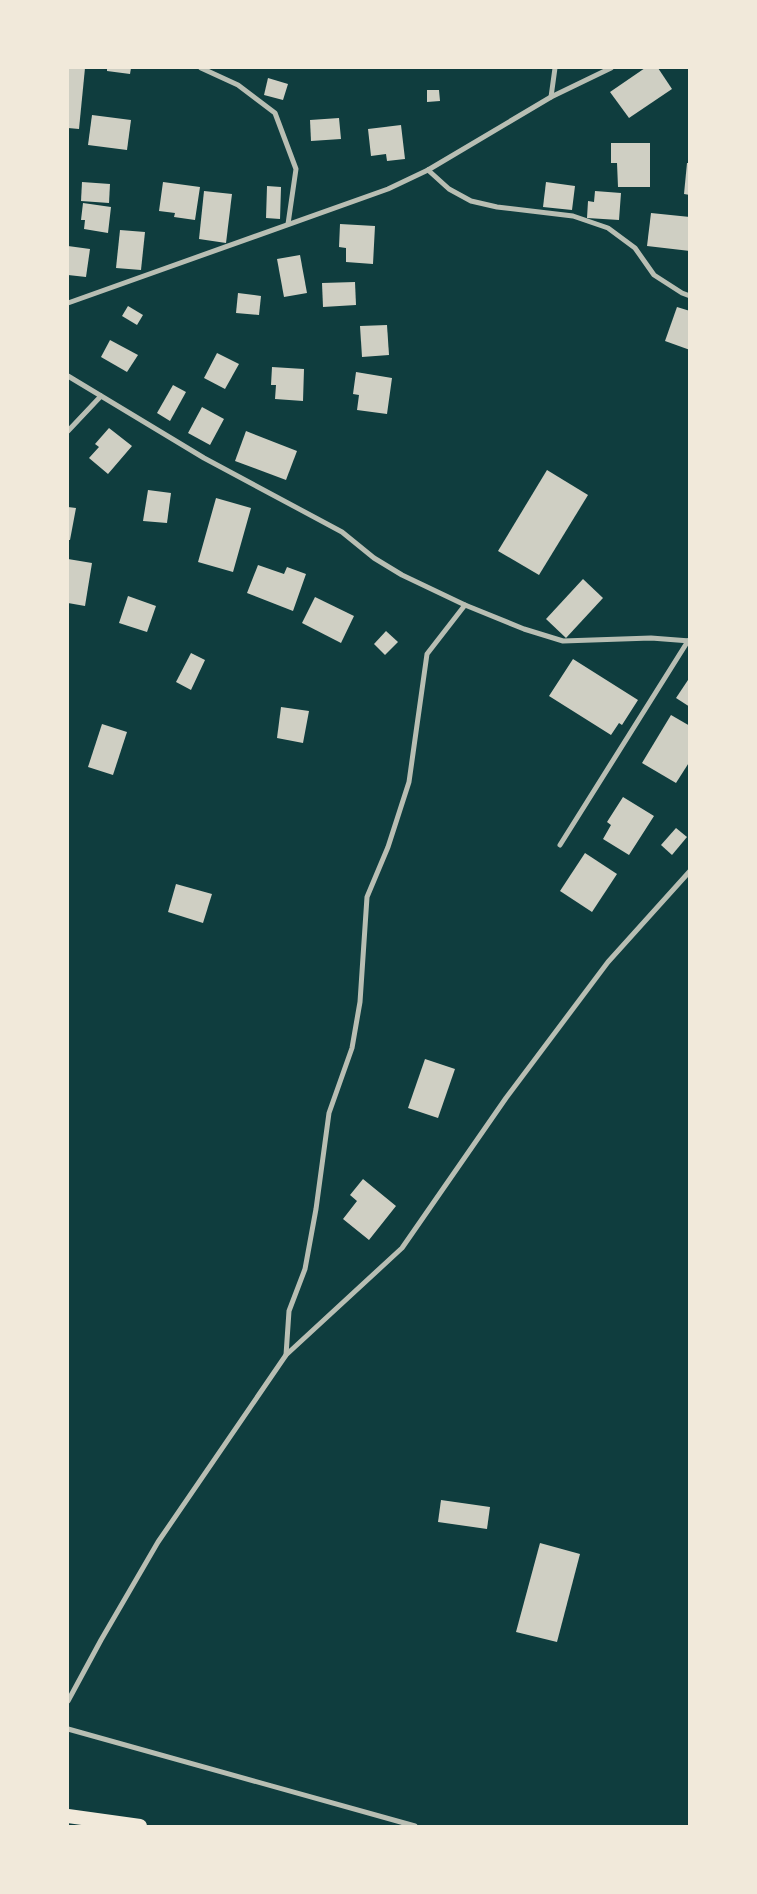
<svg xmlns="http://www.w3.org/2000/svg" width="757" height="1894" font-family="'Roboto Condensed',sans-serif">
<style>
.building{fill:#cfcfc3}
.lines{fill:none;stroke-linecap:round;stroke-linejoin:round}
.minor{stroke:#b8beb3;stroke-width:5}
.trunk{stroke:#f1e9da;stroke-width:14}
</style>
<rect width="100%" height="100%" fill="#0f3d3e"/>
<!-- building -->
<g class="building">
<polygon points="68,68 85,68 79,129 68,128"/>
<polygon points="107,68 131,68 130,74 107,71"/>
<polygon points="645,68 658,68 672,89 629,118 610,92"/>
<polygon points="268,78 288,84 283,100 264,95"/>
<polygon points="427,90 439,90 440,101 427,102"/>
<polygon points="92,115 131,120 127,150 88,145"/>
<polygon points="339,118 341,139 311,141 310,120"/>
<polygon points="401,125 405,159 387,161 386,154 371,156 368,129"/>
<polygon points="611,143 650,143 650,187 618,187 617,163 611,163"/>
<polygon points="687,163 690,163 690,195 684,194"/>
<polygon points="82,182 110,184 109,203 81,201"/>
<polygon points="163,182 200,187 195,220 174,217 175,213 159,211"/>
<polygon points="546,182 575,186 572,210 543,207"/>
<polygon points="267,186 281,187 280,219 266,218"/>
<polygon points="204,191 232,194 226,243 199,239"/>
<polygon points="595,191 621,193 619,220 587,218 588,201 594,202"/>
<polygon points="83,203 111,207 108,233 84,229 85,220 81,220"/>
<polygon points="651,213 690,217 690,251 647,246"/>
<polygon points="340,224 375,226 373,264 346,262 346,248 339,247"/>
<polygon points="120,230 145,232 141,270 116,268"/>
<polygon points="68,246 90,249 86,277 68,275"/>
<polygon points="300,255 307,293 284,297 277,259"/>
<polygon points="355,282 356,305 323,307 322,283"/>
<polygon points="238,293 261,296 259,315 236,313"/>
<polygon points="128,306 143,315 137,325 122,316"/>
<polygon points="677,307 690,311 690,350 665,341"/>
<polygon points="387,325 389,355 362,357 360,326"/>
<polygon points="110,340 138,355 127,372 101,357"/>
<polygon points="217,353 239,364 225,389 204,378"/>
<polygon points="272,367 304,369 303,401 275,399 276,385 271,385"/>
<polygon points="356,372 392,378 387,414 357,410 359,395 353,394"/>
<polygon points="173,385 186,392 170,421 157,413"/>
<polygon points="202,407 224,419 210,445 188,433"/>
<polygon points="109,428 132,446 108,474 89,458 99,447 95,444"/>
<polygon points="246,431 297,451 286,480 235,461"/>
<polygon points="547,470 588,495 539,575 498,551"/>
<polygon points="148,490 171,493 167,523 143,521"/>
<polygon points="216,498 251,508 233,572 198,562"/>
<polygon points="68,507 76,508 70,540 68,540"/>
<polygon points="68,559 92,563 85,606 68,603"/>
<polygon points="258,565 284,574 287,567 306,574 293,611 247,593"/>
<polygon points="583,579 603,598 566,638 546,619"/>
<polygon points="128,596 156,606 147,632 119,623"/>
<polygon points="315,597 354,616 341,643 302,623"/>
<polygon points="386,631 398,642 385,655 374,644"/>
<polygon points="191,653 205,660 191,690 176,682"/>
<polygon points="573,659 638,700 622,725 619,723 611,735 549,696"/>
<polygon points="690,677 690,707 676,698"/>
<polygon points="281,707 309,711 303,743 277,738"/>
<polygon points="671,715 690,726 690,761 676,783 642,763"/>
<polygon points="102,724 127,732 113,775 88,767"/>
<polygon points="623,797 654,816 629,855 603,839 611,825 607,822"/>
<polygon points="676,828 687,837 672,855 661,845"/>
<polygon points="585,853 617,874 592,912 560,891"/>
<polygon points="176,884 212,894 203,923 168,912"/>
<polygon points="425,1059 455,1069 438,1118 408,1108"/>
<polygon points="363,1179 396,1206 369,1240 343,1219 357,1201 350,1195"/>
<polygon points="441,1500 490,1507 487,1529 438,1522"/>
<polygon points="540,1543 580,1554 557,1642 516,1632"/>
</g>
<g class="lines">
<!-- minor -->
<g class="minor">
<polyline points="201,68 238,85 275,113 296,169 288,224"/>
<polyline points="551,97 555,68"/>
<polyline points="428,170 449,189 471,201 497,207 573,216 608,228 635,248 654,275 682,293 690,296"/>
<polyline points="68,303 388,189 428,170 551,97 611,68"/>
<polyline points="68,376 204,458 342,532 374,558 402,575 465,605 427,654 409,782 388,847 367,897 360,1002 352,1048 329,1113 316,1209 305,1269 289,1311 286,1355"/>
<polyline points="68,431 101,396"/>
<polyline points="465,605 524,629 563,641 651,638 690,641"/>
<polyline points="560,845 688,641"/>
<polyline points="68,1701 101,1640 158,1542 286,1355 402,1248 506,1098 608,962 690,871"/>
<polyline points="68,1729 415,1826"/>
</g>
<!-- trunk -->
<polyline class="trunk" points="68,1816 140,1826"/>
</g>
<!-- border -->
<rect width="757" height="1894" fill="none" stroke="#f1e9da" stroke-width="138"/>
</svg>
